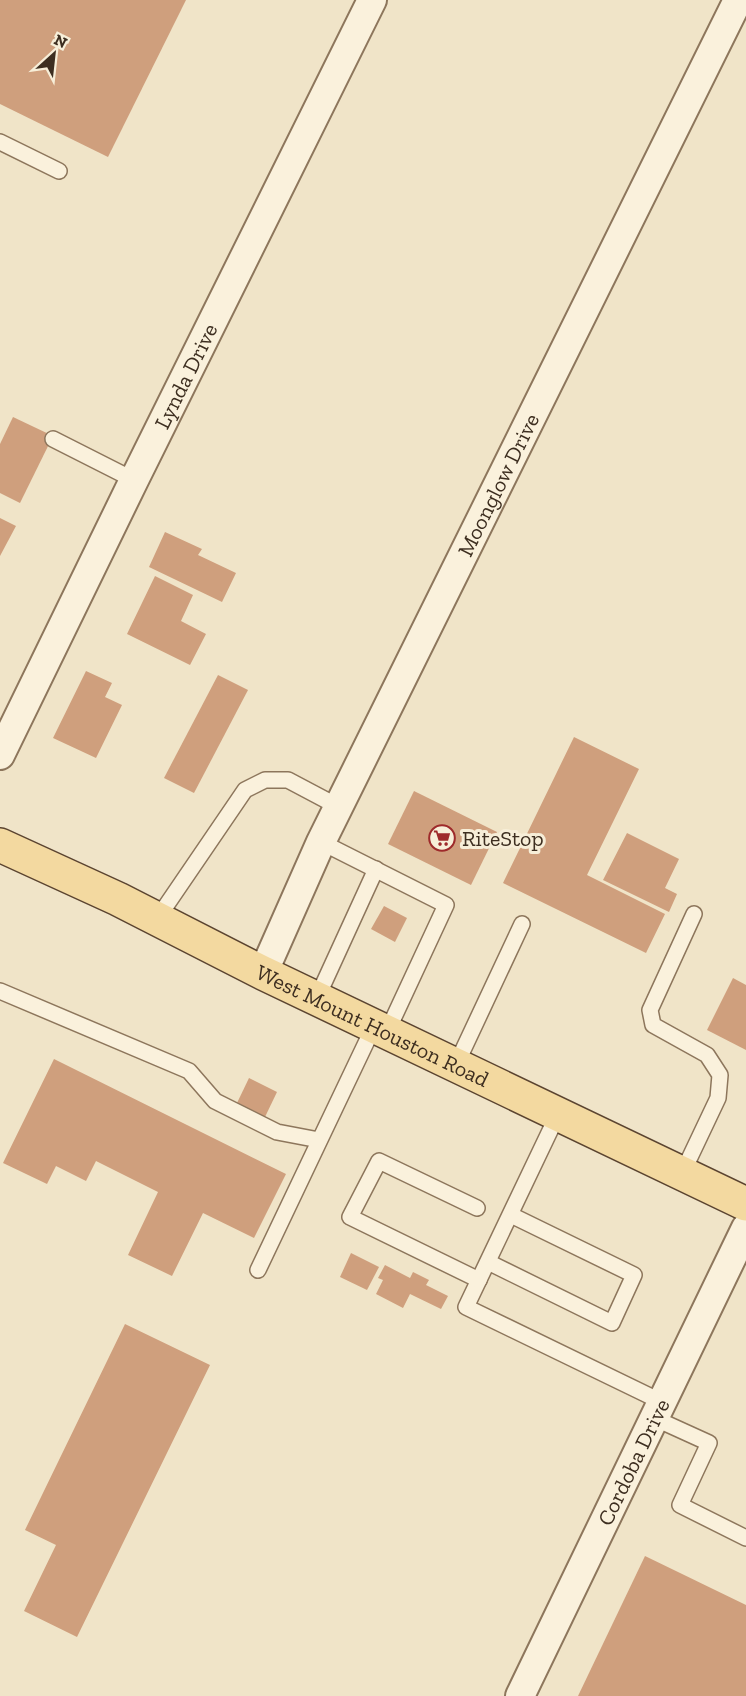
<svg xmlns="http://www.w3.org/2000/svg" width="746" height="1696" font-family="'Zilla Slab',serif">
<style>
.building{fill:#cf9f7d}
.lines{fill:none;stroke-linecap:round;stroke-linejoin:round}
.service-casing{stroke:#8d765c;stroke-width:18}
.minor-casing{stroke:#8d765c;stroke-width:32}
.primary-casing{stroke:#5b4430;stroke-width:36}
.service{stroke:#faf1dc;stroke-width:15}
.minor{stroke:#faf1dc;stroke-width:28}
.primary{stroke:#f3d9a0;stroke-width:33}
.labels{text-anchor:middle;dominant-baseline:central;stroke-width:6;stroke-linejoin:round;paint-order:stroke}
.street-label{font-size:22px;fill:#3d2e20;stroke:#f7eed8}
.poi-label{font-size:22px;fill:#3d2e20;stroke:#f7eed8;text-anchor:start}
</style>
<rect width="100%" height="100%" fill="#f0e4c8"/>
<!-- building -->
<g class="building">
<polygon points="0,0 186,0 108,157 0,104"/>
<polygon points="13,417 53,436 20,503 0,493 0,444"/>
<polygon points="0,518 16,526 0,556"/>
<polygon points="165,532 202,549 198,555 236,573 222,602 149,567"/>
<polygon points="155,576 193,595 181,621 206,634 190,665 127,634"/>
<polygon points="86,671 112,683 105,697 122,705 96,758 53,738"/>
<polygon points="218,675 248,690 194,793 164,778"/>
<polygon points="574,737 639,769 587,875 665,914 646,953 503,883"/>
<polygon points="414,791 497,832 471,885 388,844"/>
<polygon points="627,833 679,859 665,888 677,894 669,912 603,880"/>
<polygon points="384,906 407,918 395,942 371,929"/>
<polygon points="733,978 746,985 746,1050 707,1030"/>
<polygon points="54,1059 286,1174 254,1238 203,1213 172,1276 128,1255 158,1192 96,1161 86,1181 56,1166 47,1184 3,1163"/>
<polygon points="249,1078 277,1092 265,1117 237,1103"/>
<polygon points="351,1253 379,1267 367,1290 340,1277"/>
<polygon points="385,1265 410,1278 413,1272 429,1280 426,1285 448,1296 441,1309 410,1294 403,1308 376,1294 383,1280 378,1278"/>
<polygon points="125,1324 210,1365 77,1637 24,1611 56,1545 25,1530"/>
<polygon points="645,1556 746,1605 746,1696 578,1696"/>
</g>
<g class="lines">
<!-- service casing -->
<g class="service-casing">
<g id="service">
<polyline points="0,142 59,171"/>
<polyline points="53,439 134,480"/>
<polyline points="321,842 446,905 387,1032"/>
<polyline points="157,919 245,790 265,780 288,780 339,807"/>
<polyline points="0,991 189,1071 215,1101 277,1132 319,1140"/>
<polyline points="317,998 376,869"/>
<polyline points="456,1065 522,924"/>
<polyline points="558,1114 466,1307 662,1402"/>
<polyline points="682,1174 718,1098 720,1075 707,1055 653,1025 650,1010 694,914"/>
<polyline points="477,1208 379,1161 350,1217 479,1280"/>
<polyline points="488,1262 612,1323 634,1275 511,1215"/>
<polyline points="258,1270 374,1026"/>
<polyline points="654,1418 709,1443 680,1505 746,1538"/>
</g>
</g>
<!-- minor casing -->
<g class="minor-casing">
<g id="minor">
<path id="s1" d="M0 755 134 480 372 0"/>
<path id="s2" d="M263 973 321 842 738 0"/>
<path id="s3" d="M520 1696 746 1228"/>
</g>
</g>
<!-- primary casing -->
<g class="primary-casing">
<g id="primary">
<path id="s4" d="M0 845 118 899 263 973 746 1204"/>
</g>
</g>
<!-- service -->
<use href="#service" class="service"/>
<!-- minor -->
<use href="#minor" class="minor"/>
<!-- primary -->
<use href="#primary" class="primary"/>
</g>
<!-- icons -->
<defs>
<g id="supermarket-ring" transform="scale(1.35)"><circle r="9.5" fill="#f7eed8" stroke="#9e2a2b" stroke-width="1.5"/><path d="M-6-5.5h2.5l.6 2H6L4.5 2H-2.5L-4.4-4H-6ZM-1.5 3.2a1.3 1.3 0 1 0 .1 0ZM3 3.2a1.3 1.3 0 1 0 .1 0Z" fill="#9e2a2b"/></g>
</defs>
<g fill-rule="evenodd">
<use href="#supermarket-ring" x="442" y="838"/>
</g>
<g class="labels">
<!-- street labels -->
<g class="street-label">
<text stroke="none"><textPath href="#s1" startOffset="422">Lynda Drive</textPath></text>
<text stroke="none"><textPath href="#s2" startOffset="542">Moonglow Drive</textPath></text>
<text stroke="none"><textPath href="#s4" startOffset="414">West Mount Houston Road</textPath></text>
<text stroke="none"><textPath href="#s3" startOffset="260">Cordoba Drive</textPath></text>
</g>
<!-- poi labels -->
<g class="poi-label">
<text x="462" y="838">RiteStop</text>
</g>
</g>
<!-- north arrow -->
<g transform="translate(54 54) rotate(27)" stroke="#f7eed8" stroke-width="4.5" paint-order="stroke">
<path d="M0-4.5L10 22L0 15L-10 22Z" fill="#3d2e20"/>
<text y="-9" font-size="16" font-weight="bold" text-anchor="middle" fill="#3d2e20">N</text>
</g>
</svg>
